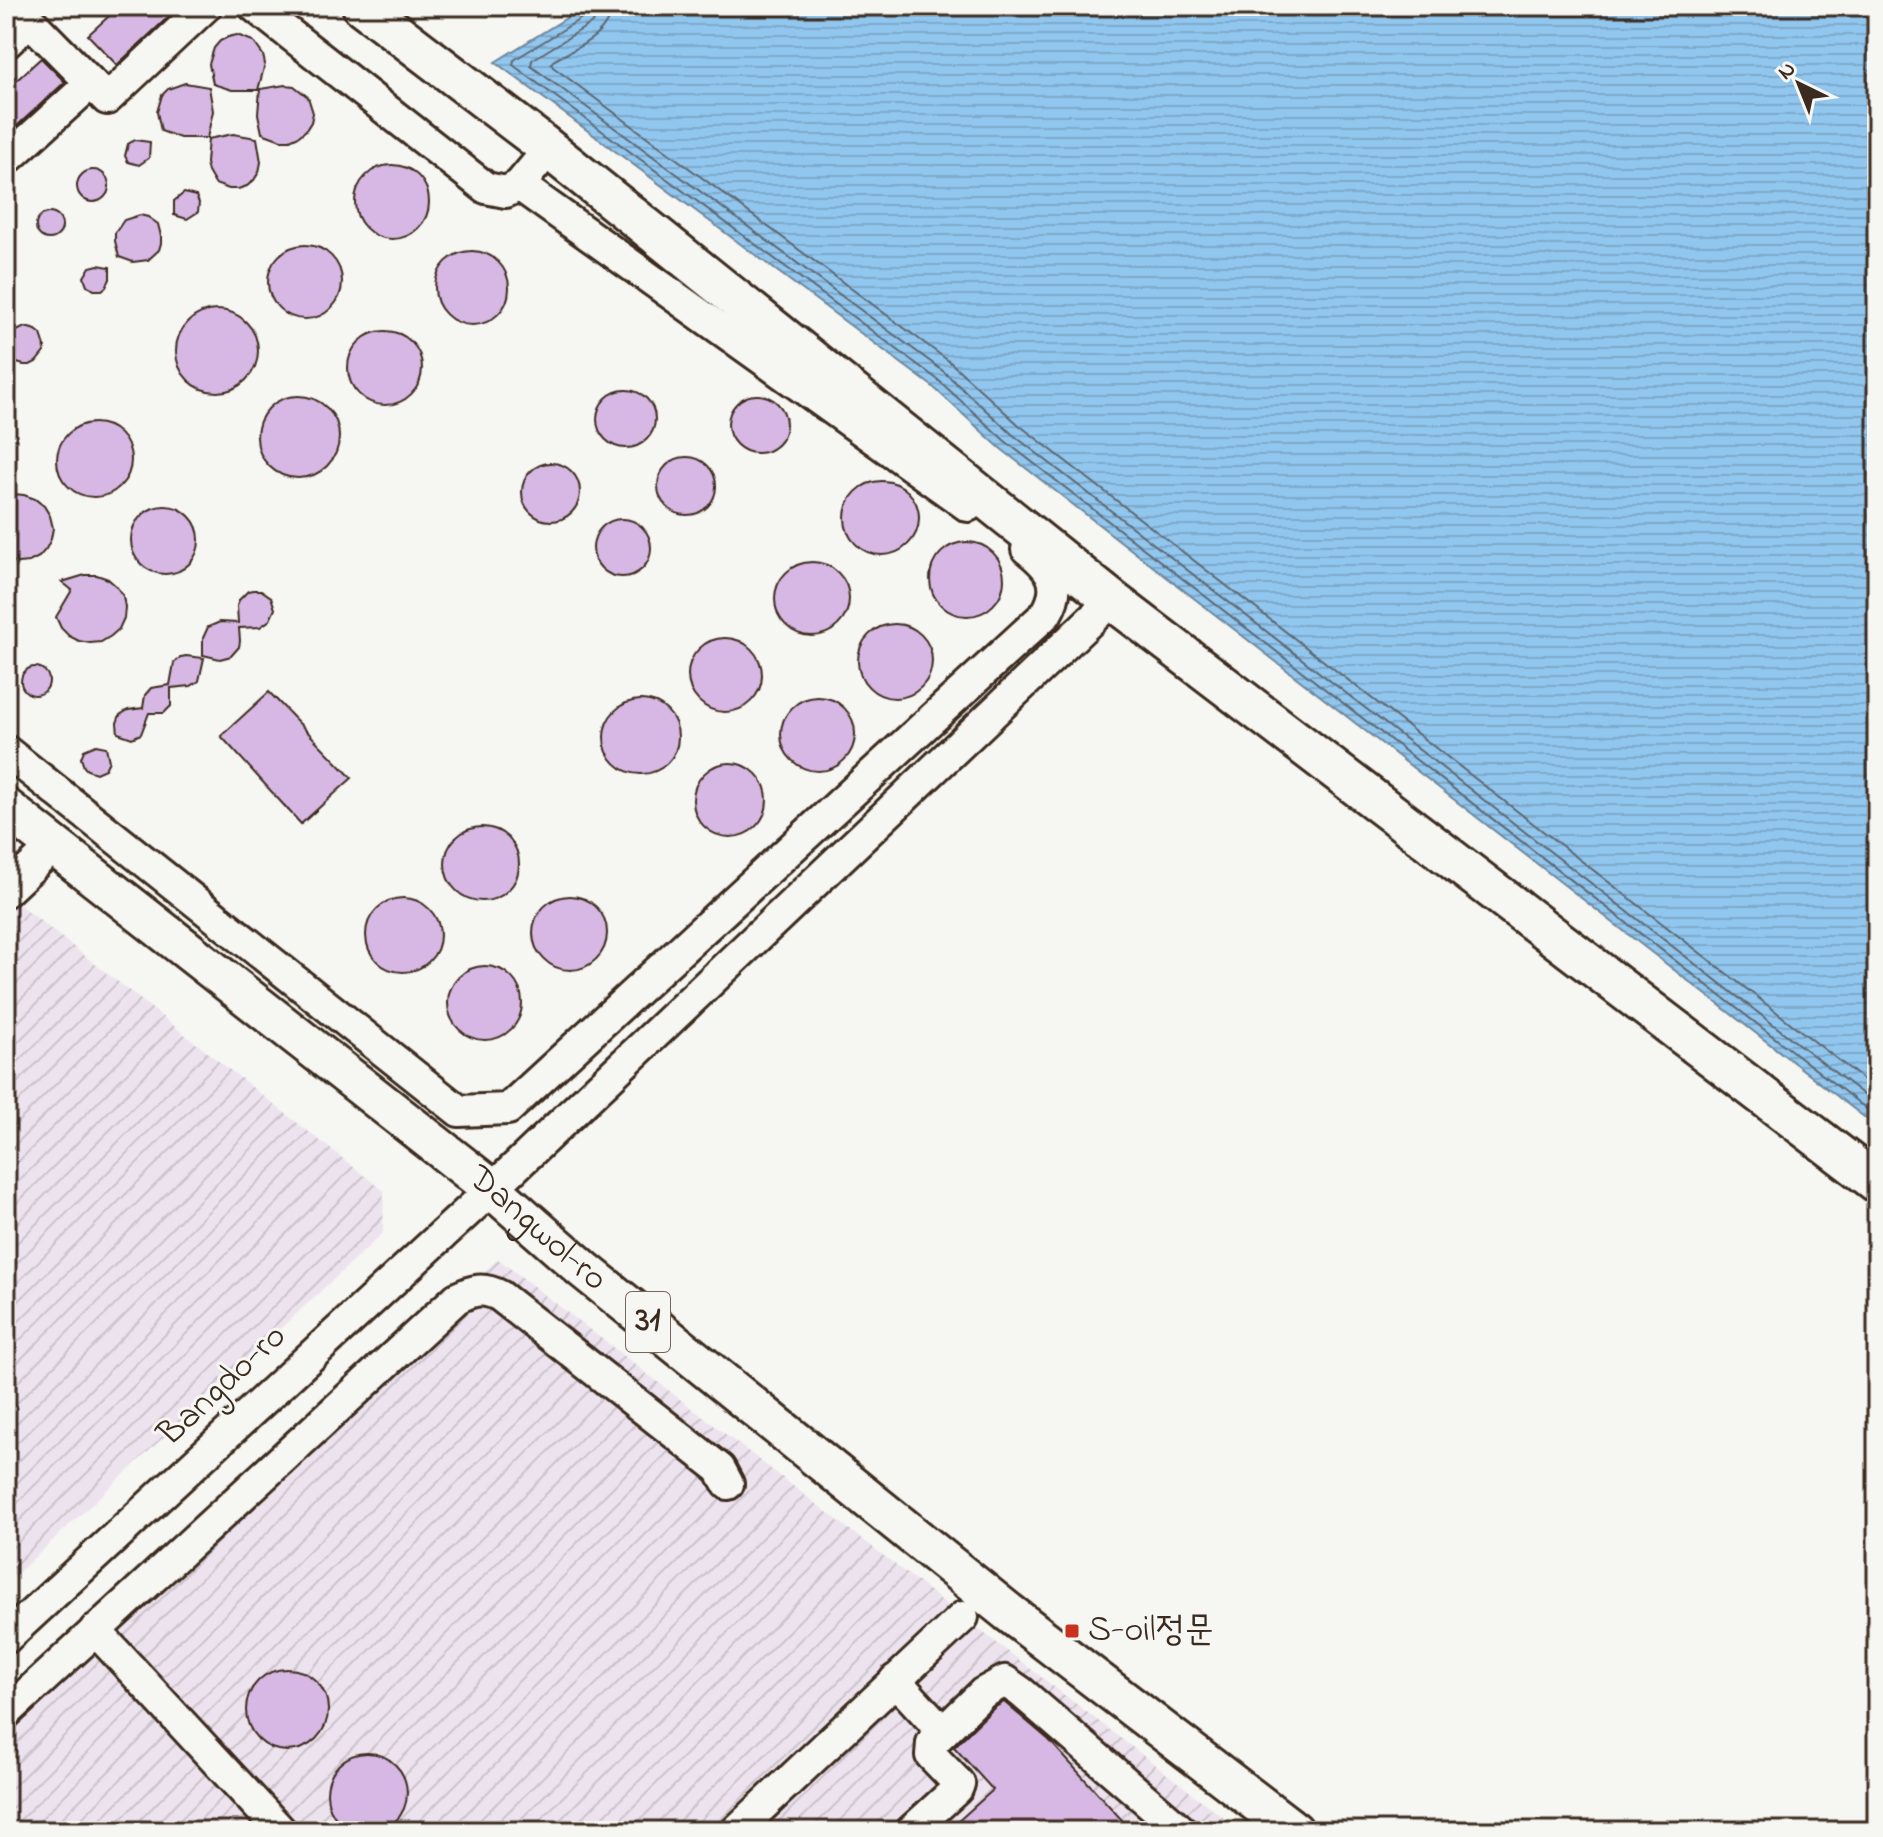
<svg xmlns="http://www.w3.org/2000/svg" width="1883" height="1837" font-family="'Indie Flower','Poor Story',sans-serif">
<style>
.industrial{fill:url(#industrial-furrows)}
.water{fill:url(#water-rules);stroke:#6f889b;stroke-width:2}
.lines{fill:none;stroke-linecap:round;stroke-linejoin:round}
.shore{stroke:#5d6871;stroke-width:2}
.building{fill:#d7b8e4;stroke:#3b2a1e;stroke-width:2}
.minor-casing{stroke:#3b2a1e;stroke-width:36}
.major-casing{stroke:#3b2a1e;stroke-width:44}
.minor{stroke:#f6f6f2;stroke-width:30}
.major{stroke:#f6f6f2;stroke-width:38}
.poi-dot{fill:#c8321e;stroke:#f6f6f2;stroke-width:3}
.labels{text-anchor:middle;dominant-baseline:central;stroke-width:6;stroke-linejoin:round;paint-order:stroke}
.shield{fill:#f6f6f2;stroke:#73675e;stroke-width:2}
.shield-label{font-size:34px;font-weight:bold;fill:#3b2a1e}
.street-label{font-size:36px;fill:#3b2a1e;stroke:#f6f6f2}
.poi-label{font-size:36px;fill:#3b2a1e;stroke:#f6f6f2;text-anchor:start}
</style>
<defs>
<pattern id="industrial-furrows" width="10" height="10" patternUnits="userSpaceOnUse" patternTransform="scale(2)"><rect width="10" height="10" fill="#ede3ee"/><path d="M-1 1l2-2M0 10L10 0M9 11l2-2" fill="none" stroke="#ccc3cc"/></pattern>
<pattern id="water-rules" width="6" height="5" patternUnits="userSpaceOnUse" patternTransform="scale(2)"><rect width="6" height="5" fill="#91c6ee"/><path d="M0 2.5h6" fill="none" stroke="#7eaacc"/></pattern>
</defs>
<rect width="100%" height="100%" fill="#f6f6f2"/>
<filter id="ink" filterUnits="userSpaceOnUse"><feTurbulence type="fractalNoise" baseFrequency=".0125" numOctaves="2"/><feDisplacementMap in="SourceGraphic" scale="16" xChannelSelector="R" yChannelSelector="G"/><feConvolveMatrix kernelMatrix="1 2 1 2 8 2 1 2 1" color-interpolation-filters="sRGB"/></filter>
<g filter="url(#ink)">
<!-- industrial -->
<g class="industrial">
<polygon points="6,894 384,1191 383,1233 6,1584"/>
<polygon points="498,1259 1241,1831 6,1831 6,1721"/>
</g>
<!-- water -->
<polygon class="water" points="586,6 1877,6 1877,1127 1000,448 932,386 495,62"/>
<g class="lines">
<!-- shore -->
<g class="shore">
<polyline points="589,6 588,12 585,16 514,60 513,65 937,379 1005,441 1877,1117"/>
<polyline points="599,6 598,15 592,23 532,60 531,66 943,371 1012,434 1877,1105"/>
<path d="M611 6C610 36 575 48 553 61L551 64 553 67 950 362 1019 425 1877 1090"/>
</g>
</g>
<!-- building -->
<g class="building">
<polygon points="120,6 130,6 136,13 144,6 180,6 117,65 88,35"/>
<polygon points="237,35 253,41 263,55 265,64 258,90 232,90 213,84 209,64 214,48 220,41 228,37"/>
<polygon points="41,58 65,82 6,136 6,90"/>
<polygon points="185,83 209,87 213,111 207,138 180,138 161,131 157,112 162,95 168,89"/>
<polygon points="285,85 294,86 308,97 313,113 311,122 306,130 299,136 290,140 281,140 262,133 258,114 260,89"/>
<polygon points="233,134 257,138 261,162 259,172 254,180 247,186 238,189 229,189 215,184 208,172 206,163 208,139"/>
<polygon points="135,140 150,142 149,158 139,165 128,162 125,156 128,144"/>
<circle cx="392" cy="202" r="37"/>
<circle cx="93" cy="186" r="16"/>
<polygon points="184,193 196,196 199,203 198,212 187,219 174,215 174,201"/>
<circle cx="49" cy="226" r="13"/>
<polygon points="140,215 148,217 158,224 161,236 161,243 159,250 148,260 133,262 119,257 115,241 115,233 124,220"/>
<circle cx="305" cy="282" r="37"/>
<circle cx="472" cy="288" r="37"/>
<polygon points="98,265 110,267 110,279 106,287 102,290 94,290 87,285 84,277 90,267"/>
<circle cx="217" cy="351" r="41"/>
<polygon points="25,327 36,330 41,334 45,346 44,352 36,362 30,365 24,365 6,360 6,336"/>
<circle cx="385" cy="368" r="37"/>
<circle cx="626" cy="419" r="29"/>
<circle cx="757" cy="424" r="29"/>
<circle cx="298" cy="437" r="41"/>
<circle cx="94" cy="460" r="37"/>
<circle cx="687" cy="486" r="29"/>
<circle cx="551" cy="492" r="29"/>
<circle cx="882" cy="518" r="37"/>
<polygon points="13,494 24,495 35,499 44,506 50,516 53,528 51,539 46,549 39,557 29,562 18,563 6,561 6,497"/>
<circle cx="165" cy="540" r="34"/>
<circle cx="622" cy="548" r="29"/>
<circle cx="967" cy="579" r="37"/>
<circle cx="812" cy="599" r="37"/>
<polygon points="85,575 97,575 108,579 116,586 123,596 125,607 124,618 119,629 111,636 101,642 90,643 79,641 69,636 61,628 56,617 72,590 62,582"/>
<polygon points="254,590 261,590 271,597 275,609 270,620 260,627 239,628 240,641 239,647 231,656 220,659 203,655 203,638 208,627 220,622 238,623 237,606 239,600 248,591"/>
<circle cx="895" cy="661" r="37"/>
<circle cx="725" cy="675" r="37"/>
<polygon points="186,656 204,658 199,681 191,686 171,688 171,706 164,713 149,713 141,734 132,738 118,733 117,723 120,715 128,710 143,708 145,695 151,688 170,685 174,663 181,657"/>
<circle cx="35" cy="681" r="14"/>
<polygon points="269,692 352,778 301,824 221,736"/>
<circle cx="818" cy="734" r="37"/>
<circle cx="641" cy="737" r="37"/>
<polygon points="96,745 106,747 109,761 105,769 96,773 87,770 84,767 81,758 84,750"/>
<circle cx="730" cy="800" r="37"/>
<circle cx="482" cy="864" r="37"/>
<circle cx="570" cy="933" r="37"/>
<circle cx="403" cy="935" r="37"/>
<circle cx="485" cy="1003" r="37"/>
<circle cx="287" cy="1710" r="41"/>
<polygon points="1004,1702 1049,1740 1132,1831 963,1831 956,1823 993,1790 954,1747 994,1708"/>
<circle cx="367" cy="1793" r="40"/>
</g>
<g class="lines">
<!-- minor casing -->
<g class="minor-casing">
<g id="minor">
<polyline points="254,6 486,188 506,192 519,185 549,149"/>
<polyline points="6,43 30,21 107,99 206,6"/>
<polyline points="6,160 91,83"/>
<polyline points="519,185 968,506"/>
<path d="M6 751 459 1111 508 1109 1046 614C1064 584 1051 568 1027 549"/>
<polyline points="6,891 54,846"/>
<polyline points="95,1630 281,1831"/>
<polyline points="6,1638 492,1189 1112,600"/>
<polyline points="895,1680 943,1732 983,1693 1005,1681 1021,1692 1182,1831"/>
<path d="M6 1713 457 1298C473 1290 483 1287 500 1296L720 1469 728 1484"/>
<polyline points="736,1831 963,1617"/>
<polyline points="911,1831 957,1789 959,1784 931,1755 932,1743 943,1732"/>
</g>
</g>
<!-- major casing -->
<g class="major-casing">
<g id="major">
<polyline points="362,6 535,138 1112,600 1877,1183"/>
<path id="s1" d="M6 808 492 1189 584 1270 1008 1612 1294 1831"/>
</g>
</g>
<!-- minor -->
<use href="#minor" class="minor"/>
<!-- major -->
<use href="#major" class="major"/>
</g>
</g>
<!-- markers -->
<rect class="poi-dot" x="1064" y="1623" width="16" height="16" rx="4"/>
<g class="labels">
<!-- shield labels -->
<rect class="shield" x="626" y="1292" width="44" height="60" rx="6"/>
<g class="shield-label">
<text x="648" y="1322">31</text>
</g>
<!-- street labels -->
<g class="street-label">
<text stroke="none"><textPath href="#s1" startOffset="678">Dangwol-ro</textPath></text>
<text transform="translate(223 1386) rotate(-43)">Bangdo-ro</text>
</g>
<!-- poi labels -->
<g class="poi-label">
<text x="1088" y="1631">S-oil정문</text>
</g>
</g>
<!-- margin -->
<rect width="1883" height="1837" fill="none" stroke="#f6f6f2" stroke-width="32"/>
<rect x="16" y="16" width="1851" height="1805" fill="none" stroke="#3b2a1e" stroke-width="3" filter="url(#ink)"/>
<!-- north arrow -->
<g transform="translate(1799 84) rotate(317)" stroke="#f6f6f2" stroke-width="6" paint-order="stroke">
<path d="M0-6L14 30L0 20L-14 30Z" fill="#3b2a1e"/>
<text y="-12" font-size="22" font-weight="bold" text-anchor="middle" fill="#3b2a1e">N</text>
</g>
</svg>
